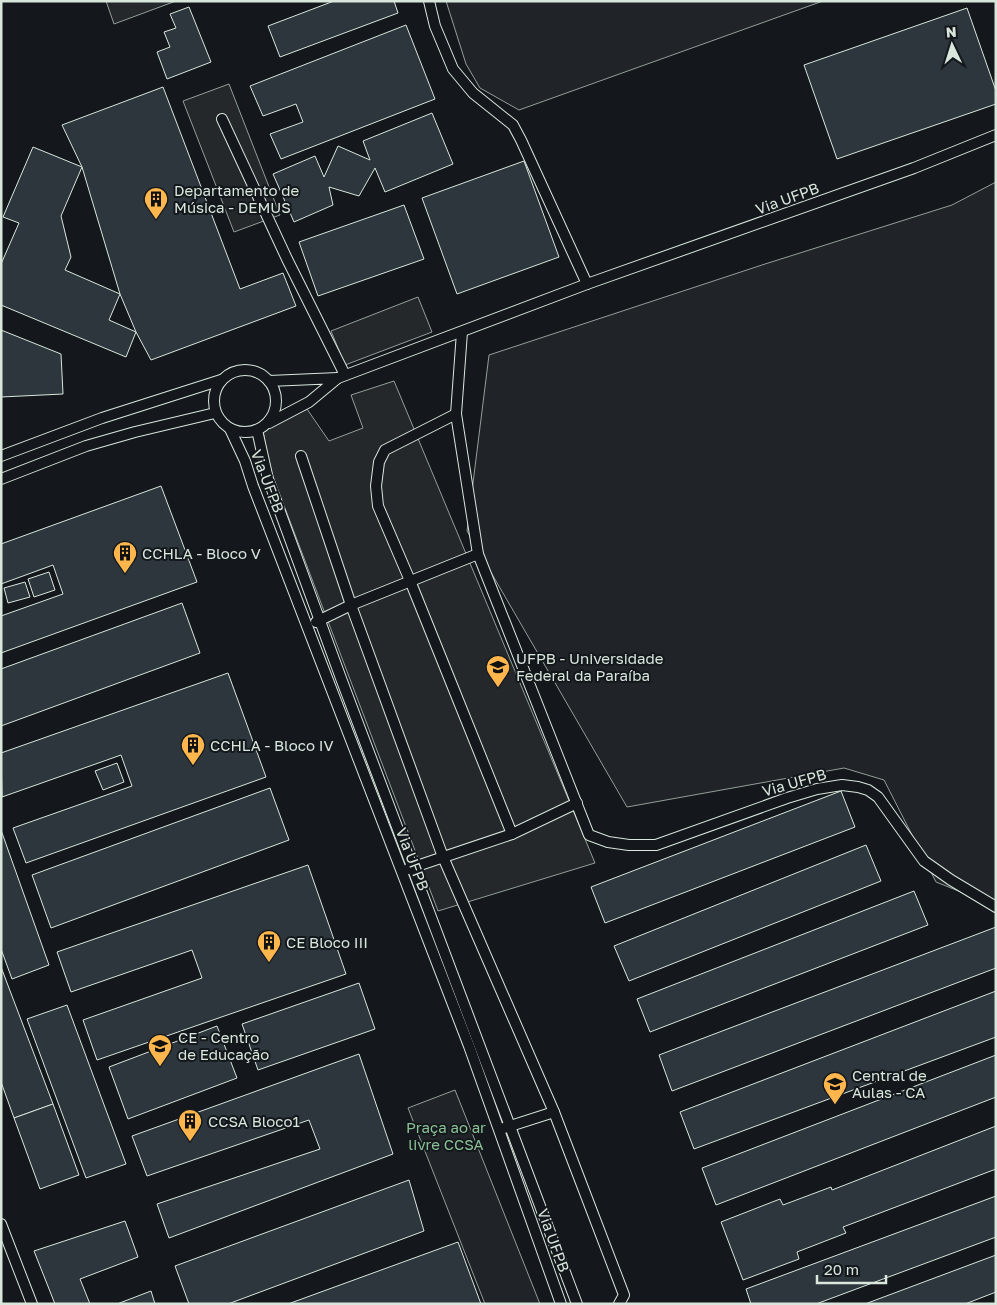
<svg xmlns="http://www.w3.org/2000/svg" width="997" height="1305" font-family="'Golos Text',sans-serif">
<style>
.green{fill:#202428;stroke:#939e99}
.parking{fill:#24282b;stroke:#939e99}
.building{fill:#2c363c;stroke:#d8e6dc}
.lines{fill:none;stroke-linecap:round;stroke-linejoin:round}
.service-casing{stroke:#d8e6dc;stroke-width:12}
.service{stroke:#14181c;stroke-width:10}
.labels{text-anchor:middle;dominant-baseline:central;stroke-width:4;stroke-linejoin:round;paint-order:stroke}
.poi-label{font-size:15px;fill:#d8e6dc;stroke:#14181c;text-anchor:start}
.street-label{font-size:15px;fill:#d8e6dc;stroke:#14181c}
.park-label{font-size:15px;fill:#8ac095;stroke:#14181c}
</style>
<rect width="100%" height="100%" fill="#14181c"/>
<!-- green -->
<g class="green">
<polygon points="446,1 823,1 519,110 480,88 466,64"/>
<polygon points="996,182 996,906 936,882 884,780 844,768 627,807 467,531 489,355 765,264 952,205"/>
<polygon points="455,1090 540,1304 485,1304 408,1108"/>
</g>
<!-- parking -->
<g class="parking">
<polygon points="106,1 176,1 114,24"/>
<polygon points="229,84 280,215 234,232 183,101"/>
<polygon points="418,297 432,332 345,365 331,331"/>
<polygon points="394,381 595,863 438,911 269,466 263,430 307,409 329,441 363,428 351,395"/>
</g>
<!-- building -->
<g class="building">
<polygon points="334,1 394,1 398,13 280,57 268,26"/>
<polygon points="189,7 211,62 167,79 157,52 170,47 164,32 176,28 170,14"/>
<polygon points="967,8 996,91 996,104 837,159 804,65"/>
<polygon points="406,25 435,99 281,159 270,134 303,122 296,104 263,116 250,86"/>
<polygon points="163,87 240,289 283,273 296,306 151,360 136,332 120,294 82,167 62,125"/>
<polygon points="432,113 453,164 385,192 375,168 359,196 329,187 333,205 294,222 273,174 315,156 324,177 338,146 370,160 363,141"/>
<polygon points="33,147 82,167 61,216 71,257 65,270 120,294 109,320 136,332 126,357 1,305 1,264 19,223 3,217"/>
<polygon points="524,161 559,257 457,294 422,198"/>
<polygon points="404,205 424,259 318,296 299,242"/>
<polygon points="1,330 61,354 63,394 1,397"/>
<polygon points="161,486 197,582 1,653 1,616 63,594 53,565 1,584 1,544"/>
<polygon points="49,572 55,590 34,597 28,579"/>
<polygon points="25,582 30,597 8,603 4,588"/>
<polygon points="182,603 200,653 1,726 1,669"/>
<polygon points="228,673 266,777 26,863 13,828 132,786 121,755 2,797 1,753"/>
<polygon points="117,763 124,782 103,790 95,771"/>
<polygon points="270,788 289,840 51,928 32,875"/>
<polygon points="841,791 855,827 605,923 591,887"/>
<polygon points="1,830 49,965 12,979 1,949"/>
<polygon points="866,845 881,881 629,981 614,946"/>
<polygon points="308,865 346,974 97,1060 83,1020 202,978 192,950 71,992 57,952"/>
<polygon points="914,891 928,925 650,1032 637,999"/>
<polygon points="996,927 996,968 672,1091 659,1055"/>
<polygon points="1,967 53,1104 14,1118 1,1082"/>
<polygon points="359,983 375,1029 258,1070 242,1024"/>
<polygon points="996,991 996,1037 694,1149 680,1112"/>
<polygon points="67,1005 126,1164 86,1178 27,1019"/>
<polygon points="217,1026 237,1078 128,1119 109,1067"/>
<polygon points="359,1054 393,1154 169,1238 157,1204 320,1149 309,1120 147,1176 132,1136"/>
<polygon points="996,1055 996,1097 716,1205 702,1168"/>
<polygon points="53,1104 79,1175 40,1189 14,1118"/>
<polygon points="996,1126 996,1169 843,1227 846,1233 797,1252 799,1259 743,1280 721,1222 780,1199 783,1205 831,1187 832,1190"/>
<polygon points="409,1180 424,1231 228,1304 189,1304 175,1266"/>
<polygon points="996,1196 996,1237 816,1304 751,1304 746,1289"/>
<polygon points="125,1221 138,1257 80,1279 90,1304 55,1304 34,1251"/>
<polygon points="458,1242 481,1304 288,1304"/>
<polygon points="996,1255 996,1292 965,1304 865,1304"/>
<polygon points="151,1291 155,1304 117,1304"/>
</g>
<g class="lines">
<!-- service casing -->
<g class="service-casing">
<g id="service">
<polyline points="429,1 435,26 453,69 473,93 513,125 521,140 587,284"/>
<polyline points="222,119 287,259 345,375"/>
<polyline points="462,332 456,414 478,554 589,835 608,842 629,845 656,845 787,798 817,789 842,785 858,787 868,790 878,797 924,861 951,880 996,907"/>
<circle cx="245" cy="401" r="31"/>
<polyline points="338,378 587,284 914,168 996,135"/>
<polyline points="456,414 385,450 379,462 376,486 378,506 411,583 512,834"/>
<polyline points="269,423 309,402 338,378 269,381"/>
<polyline points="230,429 245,461 253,486 469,1046 561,1304"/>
<polyline points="257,430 268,479 342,681 577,1304"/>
<polyline points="1,456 102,418 221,380"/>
<polyline points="301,456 351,605 443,857 554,1112 624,1295 619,1304"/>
<polyline points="1,479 86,446 135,432 215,413"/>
<polyline points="316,622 351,605 478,554"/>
<polyline points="408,869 512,834 577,803"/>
<polyline points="504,1128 554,1112"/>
<polyline points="1,1224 32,1304"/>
</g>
</g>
<!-- service -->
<use href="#service" class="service"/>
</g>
<!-- icons -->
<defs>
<g id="building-pin" transform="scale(1.25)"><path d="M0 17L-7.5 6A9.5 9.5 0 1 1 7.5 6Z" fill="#ffb74d" stroke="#14181c"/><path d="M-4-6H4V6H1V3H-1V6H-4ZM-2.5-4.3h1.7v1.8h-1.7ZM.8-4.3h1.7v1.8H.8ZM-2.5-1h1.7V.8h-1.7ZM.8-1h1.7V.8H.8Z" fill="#111"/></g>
<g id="university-pin" transform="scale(1.25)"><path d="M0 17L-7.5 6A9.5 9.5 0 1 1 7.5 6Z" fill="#ffb74d" stroke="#14181c"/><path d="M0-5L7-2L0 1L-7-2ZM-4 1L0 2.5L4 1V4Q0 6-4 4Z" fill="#111"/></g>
</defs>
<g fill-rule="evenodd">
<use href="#building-pin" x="156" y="199"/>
<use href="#building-pin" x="125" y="553"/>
<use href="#university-pin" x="498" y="667"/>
<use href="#building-pin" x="193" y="745"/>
<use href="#building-pin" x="269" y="942"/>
<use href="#university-pin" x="160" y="1046"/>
<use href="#university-pin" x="835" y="1084"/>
<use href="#building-pin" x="190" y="1121"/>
</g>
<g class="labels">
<!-- poi labels -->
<g class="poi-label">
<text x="174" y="190">Departamento de<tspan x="174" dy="17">Música - DEMUS</tspan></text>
<text x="142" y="553">CCHLA - Bloco V</text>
<text x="516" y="658">UFPB - Universidade<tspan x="516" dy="17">Federal da Paraíba</tspan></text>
<text x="210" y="745">CCHLA - Bloco IV</text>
<text x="286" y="942">CE Bloco III</text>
<text x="178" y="1037">CE - Centro<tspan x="178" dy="17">de Educação</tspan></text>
<text x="852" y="1075">Central de<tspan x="852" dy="17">Aulas - CA</tspan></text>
<text x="208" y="1121">CCSA Bloco1</text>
</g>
<!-- street labels -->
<g class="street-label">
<text transform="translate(787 198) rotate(-20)">Via UFPB</text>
<text transform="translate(268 481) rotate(69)">Via UFPB</text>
<text transform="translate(794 782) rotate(-16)">Via UFPB</text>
<text transform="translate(413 859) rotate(69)">Via UFPB</text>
<text transform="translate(554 1240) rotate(70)">Via UFPB</text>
</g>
<!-- park labels -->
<g class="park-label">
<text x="446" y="1127">Praça ao ar<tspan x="446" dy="17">livre CCSA</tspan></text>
</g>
</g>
<!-- border -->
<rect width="997" height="1305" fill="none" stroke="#d8e6dc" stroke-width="5"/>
<!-- north arrow -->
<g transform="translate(952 45) rotate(356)" stroke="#14181c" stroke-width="4" paint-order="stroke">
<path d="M0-4L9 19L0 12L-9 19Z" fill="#d8e6dc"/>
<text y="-8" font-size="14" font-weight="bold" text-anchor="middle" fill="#d8e6dc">N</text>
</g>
<!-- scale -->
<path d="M817 1275v8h69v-8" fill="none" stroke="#d8e6dc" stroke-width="2.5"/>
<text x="824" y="1275" font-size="15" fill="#d8e6dc" stroke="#14181c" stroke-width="4" paint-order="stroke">20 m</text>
</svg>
